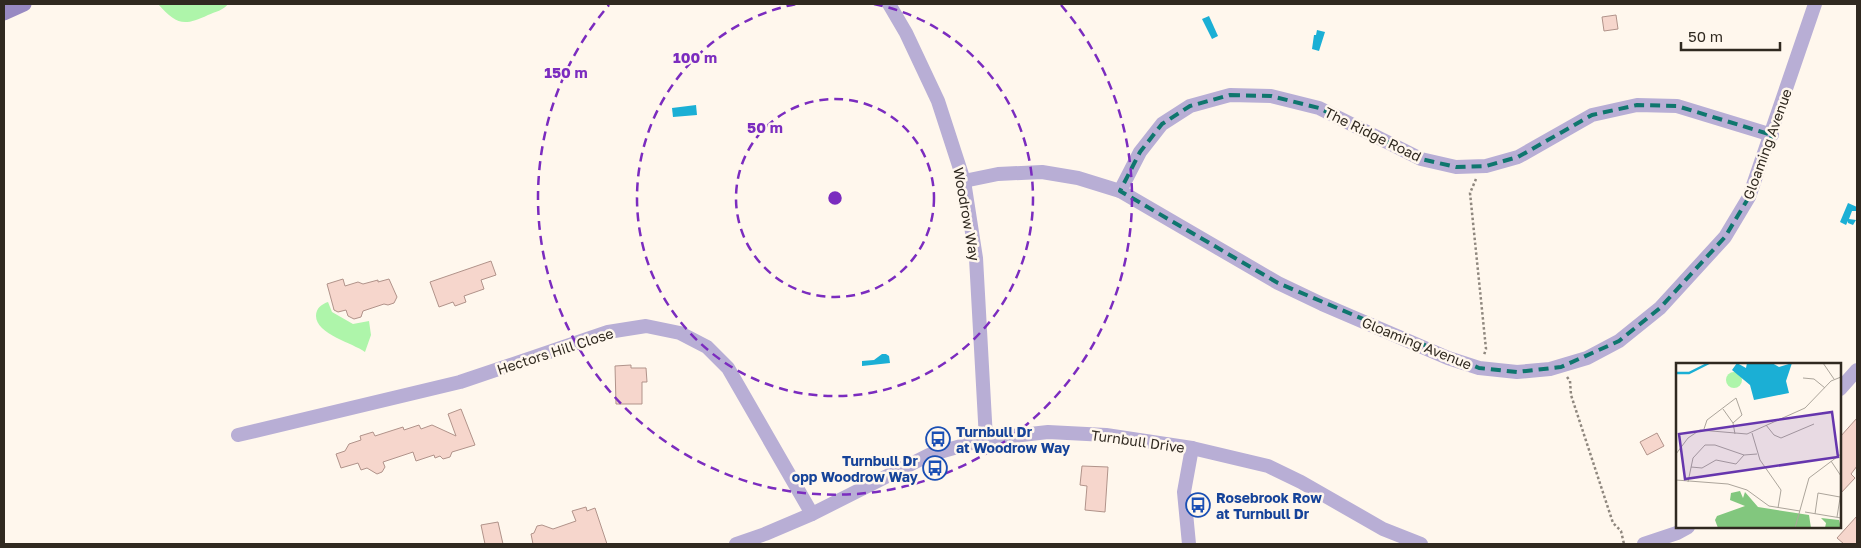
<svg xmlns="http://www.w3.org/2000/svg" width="1861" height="548" font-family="'Golos Text',sans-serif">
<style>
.green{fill:#aef5aa}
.water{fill:#1bafd5}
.building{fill:#f6d6cc;stroke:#b1938a}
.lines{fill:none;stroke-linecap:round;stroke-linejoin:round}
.path{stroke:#8f877e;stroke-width:2.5;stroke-dasharray:2.5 2.5;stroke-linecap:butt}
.minor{stroke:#b8aed5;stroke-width:14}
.secondary{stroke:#9889c2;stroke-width:15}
.marked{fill:none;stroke:#0f766e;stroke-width:4;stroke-dasharray:10 6;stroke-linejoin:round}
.ring{fill:none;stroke:#7b2cbf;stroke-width:2.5;stroke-dasharray:9 6}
.labels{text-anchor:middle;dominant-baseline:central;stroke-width:5;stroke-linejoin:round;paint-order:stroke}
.street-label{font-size:14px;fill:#302920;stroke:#fff7ed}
.transit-label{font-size:14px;font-weight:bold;fill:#164399;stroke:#fff7ed;text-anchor:start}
.inset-river{fill:none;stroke:#1bafd5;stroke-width:2.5}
.inset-road{fill:none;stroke:#aca59b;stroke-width:1}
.view{fill:#6636ad;fill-opacity:0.15;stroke:#6636ad;stroke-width:2.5}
.inset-edge{fill:none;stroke:#302920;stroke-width:2.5}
.centre{fill:#7b2cbf;stroke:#fff7ed;stroke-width:2.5}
.ring-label{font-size:15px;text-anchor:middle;font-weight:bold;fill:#7b2cbf;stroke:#fff7ed;stroke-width:5;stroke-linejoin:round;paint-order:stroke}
</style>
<rect width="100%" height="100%" fill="#fff7ed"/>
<!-- green -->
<g class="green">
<path d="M158 4H228C224 10 215 12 208 15 183 27 176 24 158 4Z"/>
<path d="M328 302 332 312 353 324 369 321 371 335 365 352C353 343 316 334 316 316 316 308 322 304 328 302Z"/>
</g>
<!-- water -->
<g class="water">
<polygon points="1209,16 1218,36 1212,39 1202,19"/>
<polygon points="1317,30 1325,32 1319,51 1312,49 1314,35 1316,35"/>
<polygon points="696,105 697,115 673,117 672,108"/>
<polygon points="1848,203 1857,207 1857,211 1852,211 1849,219 1856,220 1853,225 1848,223 1848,221 1846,225 1840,222"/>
<polygon points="882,354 886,354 889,356 890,363 862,366 862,361 874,360"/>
</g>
<!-- building -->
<g class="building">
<polygon points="1616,15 1618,29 1604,31 1602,17"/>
<polygon points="491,261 496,275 481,280 484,289 464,296 466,302 455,306 453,302 439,307 430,282"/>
<polygon points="343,279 345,286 358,282 363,284 378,280 378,282 389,279 397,297 394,303 388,305 384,304 363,311 361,317 354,319 348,316 346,310 338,312 334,310 333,306 327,284"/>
<polygon points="631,365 631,368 646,368 647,382 642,382 642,404 616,404 615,366"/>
<polygon points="461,409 475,445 452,452 450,457 443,459 440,456 435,458 434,455 416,461 413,452 383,462 385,467 382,472 377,474 367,468 361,470 358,463 341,468 336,454 345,451 349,444 361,440 360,436 373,432 375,436 403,427 404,430 419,425 421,429 432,425 456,436 448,414"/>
<polygon points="1857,418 1857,466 1851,474 1855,478 1840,494 1840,437"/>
<polygon points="1657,433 1664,446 1647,455 1640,442"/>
<polygon points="1082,466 1108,467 1105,512 1085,510 1087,486 1080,485"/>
<polygon points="586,507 587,511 595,508 607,544 533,544 531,534 534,533 537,526 542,525 553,529 576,521 572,511"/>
<polygon points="1857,516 1857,544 1844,544 1837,538"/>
<polygon points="498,522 503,544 485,544 481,525"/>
</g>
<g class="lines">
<!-- path -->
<g class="path">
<polyline points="1476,179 1470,193 1486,349 1484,355"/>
<polyline points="1567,377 1570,381 1571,395 1613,523 1621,531 1624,544"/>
</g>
<!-- minor -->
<g class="minor">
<polyline points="889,4 906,33 938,101 964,181 976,258 986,439"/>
<polyline points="964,181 998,174 1042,172 1078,178 1120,191 1278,283 1322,304 1448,358 1479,368 1517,372 1550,369 1587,358 1619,341 1660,308 1725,237 1749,197 1815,4"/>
<polyline points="1120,191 1140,152 1162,124 1190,106 1230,95 1271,96 1319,108 1421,159 1456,167 1486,166 1518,157 1592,115 1637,105 1677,106 1772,135"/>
<polyline points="1840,389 1857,370"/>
<polyline points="238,435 460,382 608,332 646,326 680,333 707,347 728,368 812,514"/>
<polyline points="736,544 765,534 812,514 929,455 986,439 1048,432 1106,435 1192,448 1268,466 1301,482 1383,529 1421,544"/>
<polyline points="1189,544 1184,492 1192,448"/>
<polyline points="1644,544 1677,533 1688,527"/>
</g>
<!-- secondary -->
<polyline class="secondary" points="4,13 24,4"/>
</g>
<!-- marked area -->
<path class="marked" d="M1230 95 1271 96 1319 108 1421 159 1456 167 1486 166 1518 157 1592 115 1637 105 1677 106 1772 135 1749 197 1725 237 1660 308 1619 341 1561 367 1517 372 1479 368 1278 283 1120 191 1140 152 1162 124 1190 106Z"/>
<!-- distance rings -->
<g class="ring">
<circle cx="835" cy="198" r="99"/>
<path d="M874 4A198 198 0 1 1 796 4"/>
<path d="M1061 5A297 297 0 1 1 609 5"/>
</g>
<!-- icons -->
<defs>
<g id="bus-ring" transform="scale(1.25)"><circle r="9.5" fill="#fff7ed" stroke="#1a4fb4" stroke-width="1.5"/><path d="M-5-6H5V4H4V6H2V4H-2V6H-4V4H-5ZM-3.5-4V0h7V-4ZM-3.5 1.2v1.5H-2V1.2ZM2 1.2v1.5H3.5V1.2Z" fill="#1a4fb4"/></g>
</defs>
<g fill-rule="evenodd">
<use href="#bus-ring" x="938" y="439"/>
<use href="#bus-ring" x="935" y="468"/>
<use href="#bus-ring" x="1198" y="505"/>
</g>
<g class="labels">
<!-- street labels -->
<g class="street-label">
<text transform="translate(1373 134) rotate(26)">The Ridge Road</text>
<text transform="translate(1767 144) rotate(-70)">Gloaming Avenue</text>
<text transform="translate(967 214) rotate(80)">Woodrow Way</text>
<text transform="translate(1417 343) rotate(22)">Gloaming Avenue</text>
<text transform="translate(555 351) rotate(-18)">Hectors Hill Close</text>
<text transform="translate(1138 441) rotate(8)">Turnbull Drive</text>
</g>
<!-- transit labels -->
<g class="transit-label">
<text x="956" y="431">Turnbull Dr<tspan x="956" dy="16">at Woodrow Way</tspan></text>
<text x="918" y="460" text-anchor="end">Turnbull Dr<tspan x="918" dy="16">opp Woodrow Way</tspan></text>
<text x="1216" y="497">Rosebrook Row<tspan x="1216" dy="16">at Turnbull Dr</tspan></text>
</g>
</g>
<!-- overview -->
<g transform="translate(1676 363)">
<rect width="165" height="165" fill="#fff7ed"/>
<path d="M50 17a8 8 0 1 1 16 0a8 8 0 1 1-16 0Z" fill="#aef5aa"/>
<path d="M64 128 67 135 69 129 82 144 133 152 135 165H42L39 157 41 153 69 143 54 137 55 130ZM145 155 163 157 165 165H149L150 160Z" fill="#82c77e"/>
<path d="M61 0 70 5 71 0H96L103 4 116 0 110 18 113 30 78 37 74 22 56 7Z" fill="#1bafd5"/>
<path class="inset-river" d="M0 10H13L33 0"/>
<path class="inset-road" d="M147 0 158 16M127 15 138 16 149 25M47 46 57 60 59 71M90 62 98 72 105 75 138 61M28 66 31 57 60 35 66 52 57 60M76 70 84 97 105 127 102 145M0 91 12 75 24 67 71 71 129 45 155 18 165 14M155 98 165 113M15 104 26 105 40 97 60 101 68 92M0 117 52 121 71 127 93 143 124 148M12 119 17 95 29 82H39L68 92 81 91M129 149 165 155M139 151 142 130 164 134M161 154 165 129M119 165 133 115 165 91"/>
<path class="view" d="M156 49 162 94 9 116 3 71Z"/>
<rect width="165" height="165" class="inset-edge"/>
</g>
<circle cx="835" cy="198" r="8" class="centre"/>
<g class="ring-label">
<text x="695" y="63">100 m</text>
<text x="566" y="78">150 m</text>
<text x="765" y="133">50 m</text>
</g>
<!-- border -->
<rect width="1861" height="548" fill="none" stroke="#302920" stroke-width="10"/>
<!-- scale -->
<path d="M1681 42v8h99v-8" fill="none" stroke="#302920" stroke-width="2.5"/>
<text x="1688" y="42" font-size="15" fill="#302920" stroke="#fff7ed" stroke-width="4" paint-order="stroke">50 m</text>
</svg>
